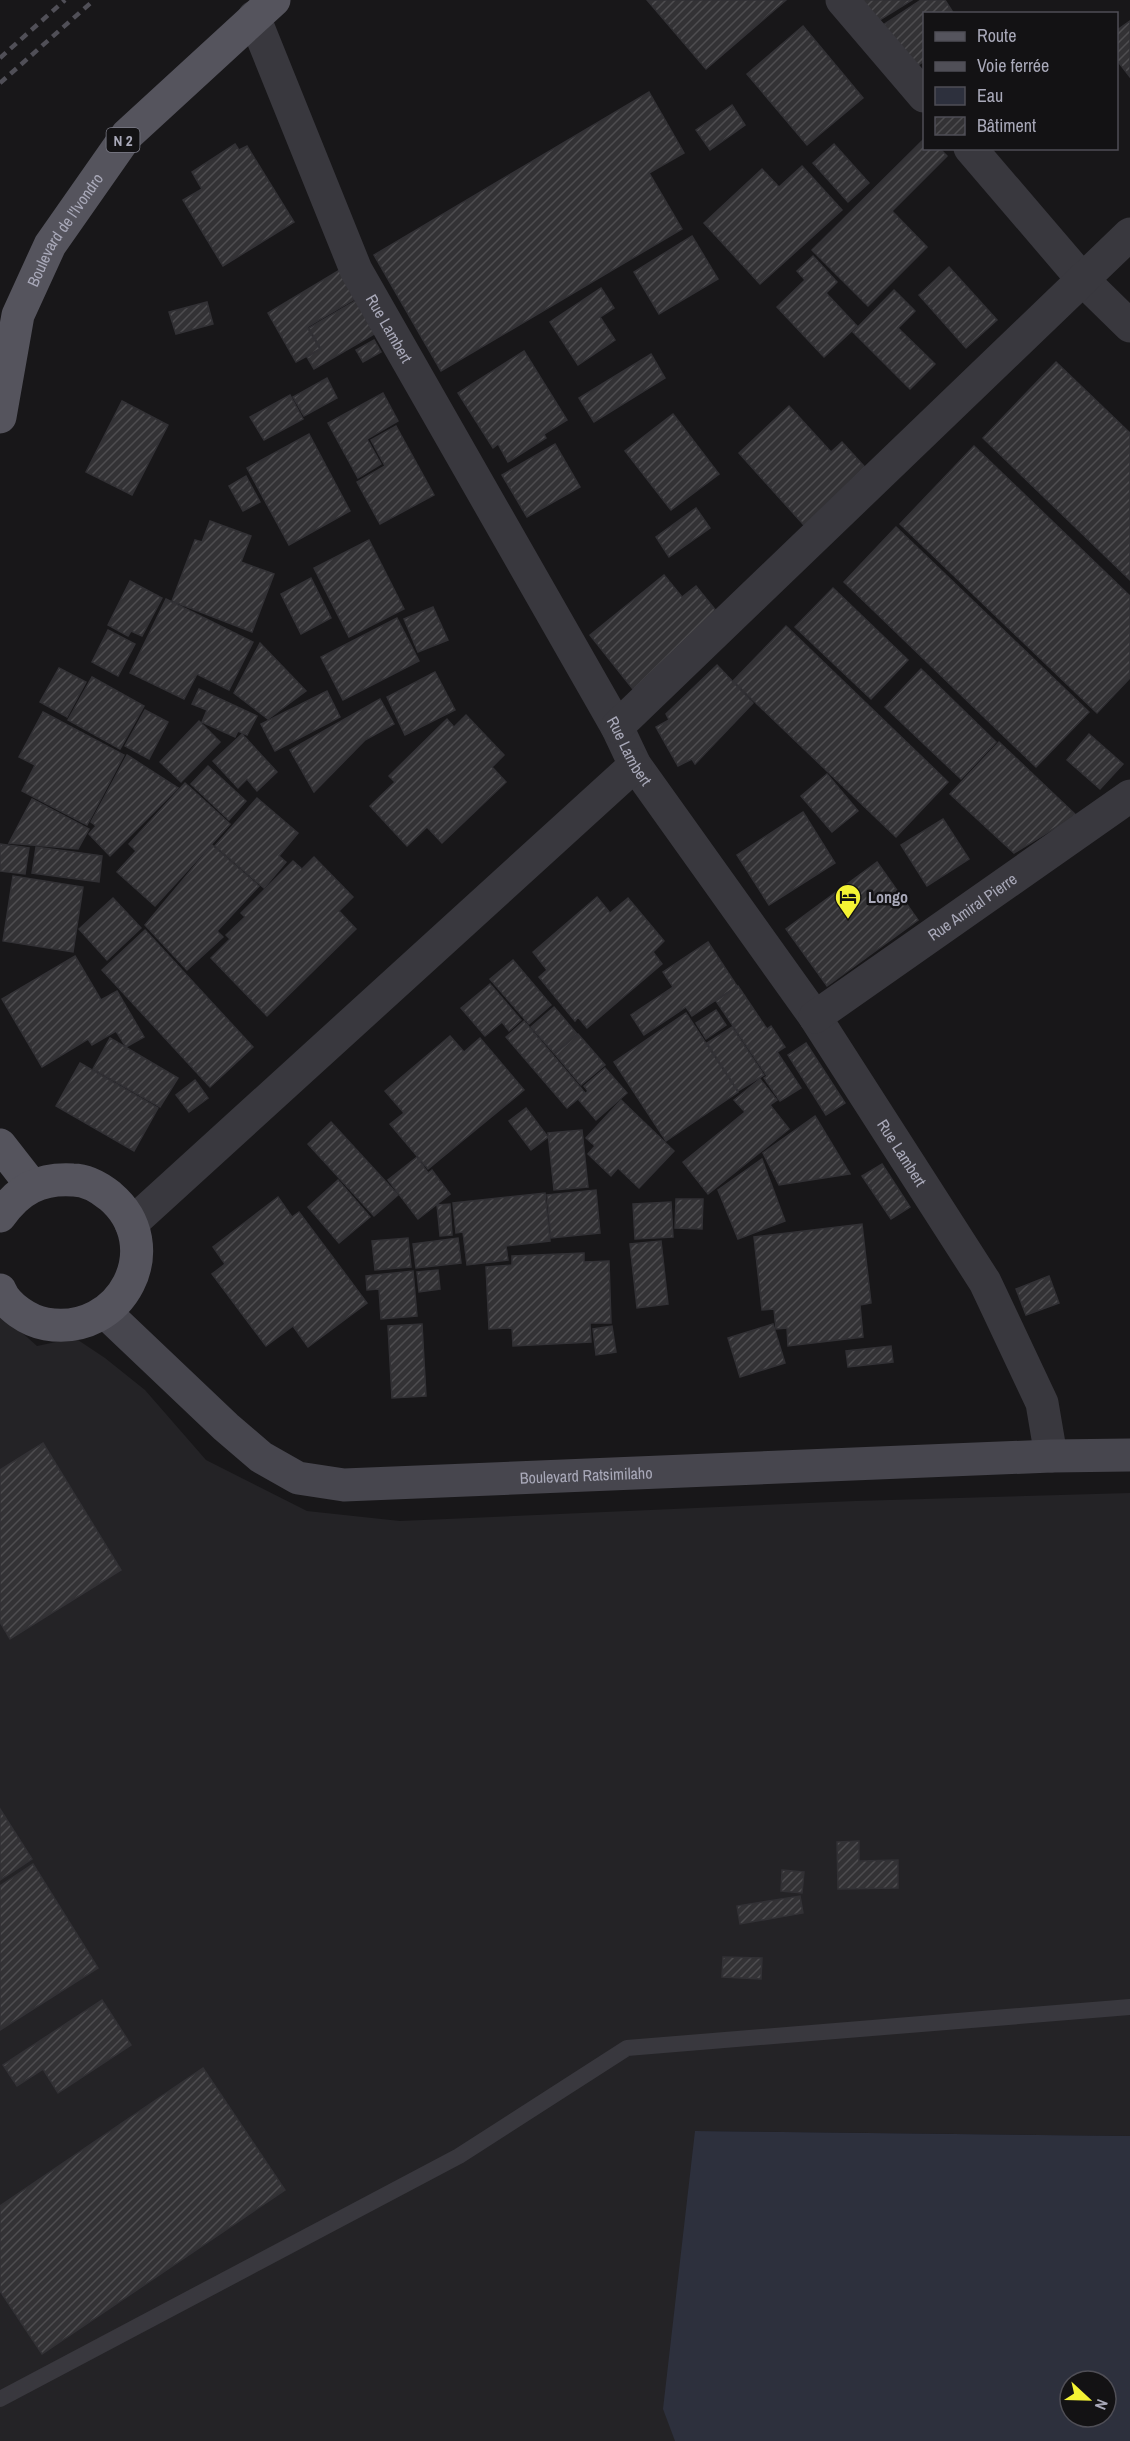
<svg xmlns="http://www.w3.org/2000/svg" width="1130" height="2441" font-family="'Archivo Narrow',sans-serif">
<style>
.built{fill:#242326}
.water{fill:#2d303d;fill-rule:evenodd}
.building{fill:url(#building-hatch);stroke:#323135;stroke-width:1.5}
.lines{fill:none;stroke-linecap:round;stroke-linejoin:round}
.service{stroke:#39383e;stroke-width:16}
.minor{stroke:#39383e;stroke-width:33}
.secondary{stroke:#47464e;stroke-width:33}
.primary{stroke:#55545d;stroke-width:33}
.rail{stroke:#504f57;stroke-width:4.5;stroke-dasharray:8 6;stroke-linecap:butt}
.labels{text-anchor:middle;dominant-baseline:central;stroke-width:5;stroke-linejoin:round;paint-order:stroke}
.shield{fill:#131214;stroke:#7c7c88;stroke-width:1.5}
.shield-label{font-size:15px;font-weight:bold;fill:#a9a9b9}
.street-label{font-size:16px;fill:#a9a9b9;stroke:#131214}
.poi-label{font-size:16px;font-weight:bold;fill:#a9a9b9;stroke:#131214;text-anchor:start}
</style>
<defs>
<pattern id="building-hatch" width="6" height="6" patternUnits="userSpaceOnUse" patternTransform="scale(1.5)"><rect width="6" height="6" fill="#333235"/><path d="M-1 1l2-2M0 6l6-6M5 7l2-2" fill="none" stroke="#4e4d50"/></pattern>
</defs>
<rect width="100%" height="100%" fill="#181719"/>
<!-- built -->
<polygon class="built" points="0,1313 37,1346 75,1338 105,1358 145,1390 206,1460 307,1511 400,1521 855,1501 1130,1493 1130,2136 695,2131 698,2441 0,2441"/>
<!-- water -->
<path class="water" d="M695 2131 1130 2136V2441H675L663 2409ZM1070 2381H1106V2417H1070Z"/>
<!-- building -->
<g class="building">
<polygon points="647,0 786,0 706,69"/>
<polygon points="854,0 912,0 870,26"/>
<polygon points="921,0 945,0 954,14 924,14 924,61 911,70 883,25"/>
<polygon points="1130,21 1130,77 1116,59 1116,31"/>
<polygon points="803,26 863,98 807,145 747,74"/>
<polygon points="649,92 684,153 649,173 682,229 441,371 374,255"/>
<polygon points="732,105 745,125 710,150 696,130"/>
<polygon points="924,139 924,148 939,148 947,156 892,211 927,247 868,306 812,250"/>
<polygon points="235,144 239,150 247,146 294,222 223,266 183,200 202,189 192,172"/>
<polygon points="834,144 869,183 848,202 813,163"/>
<polygon points="802,166 842,210 760,284 704,223 762,169 779,187"/>
<polygon points="692,236 718,279 659,314 634,272"/>
<polygon points="813,256 837,282 826,293 857,326 824,357 777,307 805,280 797,271"/>
<polygon points="949,267 997,320 966,348 919,295"/>
<polygon points="343,268 360,296 307,327 320,349 296,362 268,313"/>
<polygon points="601,288 614,308 600,317 615,340 578,365 550,322"/>
<polygon points="894,290 915,311 898,328 935,364 910,389 853,332"/>
<polygon points="357,300 376,333 314,369 307,357 321,349 309,328"/>
<polygon points="207,302 213,324 176,334 169,312"/>
<polygon points="374,340 381,352 363,362 356,350"/>
<polygon points="524,351 567,420 544,434 546,438 508,462 498,444 493,448 458,393"/>
<polygon points="651,354 665,378 594,422 579,398"/>
<polygon points="1056,362 1130,433 1130,580 983,438"/>
<polygon points="327,378 337,398 304,416 293,397"/>
<polygon points="383,393 398,421 367,439 381,464 358,478 328,423"/>
<polygon points="290,395 303,419 264,440 250,417"/>
<polygon points="122,401 168,425 132,495 86,472"/>
<polygon points="789,406 831,452 842,442 872,475 811,533 739,453"/>
<polygon points="673,414 719,474 671,510 625,451"/>
<polygon points="396,426 434,495 380,524 357,482 385,466 371,440"/>
<polygon points="309,434 350,511 289,545 247,468"/>
<polygon points="555,444 580,487 527,517 502,475"/>
<polygon points="974,446 1130,596 1130,678 1097,713 900,524"/>
<polygon points="246,476 260,502 243,511 229,486"/>
<polygon points="696,508 710,528 669,557 656,537"/>
<polygon points="210,521 251,536 241,562 274,574 252,632 172,601 195,540 202,542"/>
<polygon points="896,527 1089,712 1036,767 844,582"/>
<polygon points="369,540 404,609 349,637 314,568"/>
<polygon points="664,575 682,597 696,586 725,622 636,693 590,635"/>
<polygon points="311,578 331,618 301,634 281,594"/>
<polygon points="130,581 162,598 142,636 131,631 128,636 108,625"/>
<polygon points="833,588 908,660 871,699 795,627"/>
<polygon points="166,599 253,642 229,690 197,674 184,699 130,673"/>
<polygon points="433,607 448,640 418,652 404,619"/>
<polygon points="397,618 419,661 343,700 321,657"/>
<polygon points="786,626 948,782 896,837 733,681"/>
<polygon points="108,630 135,644 118,676 92,662"/>
<polygon points="260,643 306,691 268,719 234,693"/>
<polygon points="717,665 753,703 695,764 692,759 678,766 656,727 669,720 666,714"/>
<polygon points="59,668 86,682 67,717 40,702"/>
<polygon points="921,669 996,742 961,779 885,707"/>
<polygon points="435,672 455,710 405,735 387,697"/>
<polygon points="92,677 144,706 120,749 68,720"/>
<polygon points="199,689 257,716 247,735 238,731 235,737 202,722 207,710 192,704"/>
<polygon points="327,691 340,717 275,751 261,724"/>
<polygon points="380,699 394,724 365,740 314,792 290,750"/>
<polygon points="145,710 168,722 149,759 125,746"/>
<polygon points="43,712 124,755 87,825 22,791 35,765 19,757"/>
<polygon points="466,715 504,755 492,767 506,782 442,843 427,827 407,846 370,806 395,782 389,776 447,719 454,727"/>
<polygon points="199,721 220,742 181,782 160,762"/>
<polygon points="242,734 277,772 257,791 247,779 238,788 213,761"/>
<polygon points="1089,734 1123,764 1100,789 1067,760"/>
<polygon points="999,742 1076,815 1014,853 950,794"/>
<polygon points="127,755 178,788 110,856 89,834 96,826 91,822"/>
<polygon points="208,766 246,801 229,820 191,784"/>
<polygon points="827,774 858,811 832,832 801,796"/>
<polygon points="185,783 230,824 155,906 117,872 136,851 129,844"/>
<polygon points="257,798 298,833 279,856 286,862 264,888 215,846"/>
<polygon points="32,799 89,829 78,849 9,843"/>
<polygon points="803,812 835,863 769,905 737,855"/>
<polygon points="943,819 969,859 927,886 901,845"/>
<polygon points="0,844 29,848 25,874 0,871"/>
<polygon points="212,845 259,886 217,931 223,937 187,970 145,925"/>
<polygon points="36,847 102,856 99,882 32,873"/>
<polygon points="314,857 353,897 339,911 356,929 267,1016 211,958 230,939 226,935 245,917 241,913 293,861 302,869"/>
<polygon points="877,862 918,920 827,986 786,929"/>
<polygon points="13,876 83,887 73,952 3,941"/>
<polygon points="597,897 610,913 628,898 664,941 653,952 662,964 587,1028 578,1017 575,1021 539,977 547,970 533,952"/>
<polygon points="113,898 141,928 107,960 79,929"/>
<polygon points="145,930 253,1047 210,1087 102,970"/>
<polygon points="708,942 737,986 692,1016 686,1007 644,1035 631,1015 673,987 663,972"/>
<polygon points="75,956 101,1000 117,991 144,1037 126,1047 116,1031 92,1045 88,1039 42,1067 2,999"/>
<polygon points="513,960 551,1005 529,1024 490,979"/>
<polygon points="490,984 521,1020 509,1031 502,1022 485,1036 461,1008"/>
<polygon points="738,986 767,1029 771,1026 785,1047 777,1052 801,1088 780,1101 764,1078 767,1076 716,1001"/>
<polygon points="554,1007 577,1034 554,1053 531,1027"/>
<polygon points="716,1010 726,1025 706,1039 696,1023"/>
<polygon points="686,1013 738,1092 666,1141 614,1062"/>
<polygon points="524,1021 585,1093 567,1108 506,1037"/>
<polygon points="732,1027 764,1075 738,1091 707,1043"/>
<polygon points="578,1034 605,1065 581,1085 555,1054"/>
<polygon points="450,1036 464,1052 480,1038 524,1090 428,1169 390,1124 404,1113 385,1091"/>
<polygon points="110,1038 178,1078 160,1107 93,1069"/>
<polygon points="806,1043 845,1103 826,1115 788,1055"/>
<polygon points="80,1063 158,1108 134,1151 56,1106"/>
<polygon points="605,1068 627,1093 596,1120 579,1100 588,1091 584,1086"/>
<polygon points="760,1079 777,1100 770,1105 789,1129 708,1194 683,1162 745,1112 734,1100"/>
<polygon points="195,1080 208,1098 189,1112 176,1095"/>
<polygon points="621,1100 674,1151 639,1188 618,1168 611,1176 588,1154 595,1146 586,1138"/>
<polygon points="526,1108 548,1137 531,1150 509,1121"/>
<polygon points="815,1116 850,1174 779,1185 763,1153"/>
<polygon points="331,1122 398,1195 374,1216 308,1144"/>
<polygon points="582,1130 588,1187 554,1190 548,1133"/>
<polygon points="417,1157 428,1173 432,1170 450,1194 418,1219 388,1180"/>
<polygon points="762,1159 785,1221 738,1239 718,1190"/>
<polygon points="882,1164 910,1207 891,1219 862,1176"/>
<polygon points="338,1180 370,1217 339,1243 308,1207"/>
<polygon points="596,1190 600,1233 551,1238 547,1195"/>
<polygon points="545,1193 550,1241 506,1246 508,1260 467,1265 463,1232 456,1233 453,1203"/>
<polygon points="278,1197 292,1217 299,1212 367,1303 308,1347 293,1326 266,1346 212,1274 225,1264 213,1247"/>
<polygon points="676,1199 703,1199 702,1229 675,1228"/>
<polygon points="671,1202 673,1237 635,1239 633,1204"/>
<polygon points="450,1204 452,1235 440,1236 437,1205"/>
<polygon points="862,1224 871,1303 860,1305 863,1337 788,1346 787,1328 776,1329 774,1309 762,1310 754,1237"/>
<polygon points="408,1238 411,1267 375,1270 372,1241"/>
<polygon points="458,1238 461,1263 416,1268 413,1244"/>
<polygon points="661,1241 668,1304 637,1308 630,1244"/>
<polygon points="584,1253 584,1262 609,1261 611,1323 590,1323 591,1342 513,1346 512,1328 489,1329 486,1267 512,1265 512,1256"/>
<polygon points="438,1270 440,1289 419,1292 417,1272"/>
<polygon points="413,1271 417,1316 381,1319 379,1289 367,1290 366,1276"/>
<polygon points="1049,1276 1059,1303 1026,1315 1016,1289"/>
<polygon points="422,1324 426,1396 392,1398 388,1326"/>
<polygon points="773,1324 785,1363 740,1377 728,1338"/>
<polygon points="612,1326 616,1352 596,1355 593,1329"/>
<polygon points="891,1346 893,1362 848,1367 846,1351"/>
<polygon points="43,1443 121,1570 10,1639 0,1622 0,1470"/>
<polygon points="0,1809 32,1859 0,1880"/>
<polygon points="859,1841 859,1861 898,1860 898,1888 838,1889 837,1842"/>
<polygon points="33,1864 98,1968 0,2030 0,1886"/>
<polygon points="782,1870 804,1872 802,1893 781,1891"/>
<polygon points="800,1896 803,1913 740,1924 737,1906"/>
<polygon points="723,1957 762,1958 761,1979 722,1977"/>
<polygon points="102,2000 131,2045 58,2093 43,2069 17,2086 3,2065"/>
<polygon points="203,2068 285,2190 42,2354 0,2291 0,2206"/>
</g>
<g class="lines">
<!-- service -->
<polyline class="service" points="0,2399 459,2156 627,2048 1130,2007"/>
<!-- minor -->
<g class="minor">
<polyline points="842,0 924,96"/>
<path id="s1" d="M254 17 356 270 617 727 635 765 815 1017 985 1282 1042 1403 1051 1456"/>
<polyline points="970,148 1083,280 1130,326"/>
<polyline points="617,727 1130,234"/>
<path id="s2" d="M815 1017 1130 796"/>
<polyline points="131,1224 635,765"/>
</g>
<!-- secondary -->
<path class="secondary" id="s3" d="M106 1313 226 1427 261 1457 298 1478 344 1485 1051 1456 1130 1455"/>
<!-- primary -->
<g class="primary">
<path id="s4" d="M0 417 18 315 50 245 127 135 274 0"/>
<polyline points="0,1145 32,1186"/>
<path d="M0 1216C19 1189 40 1178 73 1180 87 1180 100 1188 110 1196 169 1246 122 1337 46 1324 29 1321 7 1307 0 1290"/>
</g>
<!-- rail -->
<g class="rail">
<polyline points="0,58 65,0"/>
<polyline points="0,83 94,0"/>
</g>
</g>
<!-- icons -->
<defs>
<g id="hotel-pin" transform="scale(1.35)"><path d="M0 17L-7.5 6A9.5 9.5 0 1 1 7.5 6Z" fill="#f4f334" stroke="#131214"/><path d="M-6-4.5h1.5V1H6V5H4.5V3h-9V5H-6ZM-4 0a1.8 1.8 0 1 1 3.6 0ZM.5 0V-2.5h3Q6-2.5 6 0Z" fill="#111"/></g>
</defs>
<g fill-rule="evenodd">
<use href="#hotel-pin" x="848" y="897"/>
</g>
<g class="labels">
<!-- shield labels -->
<rect class="shield" x="106.5" y="128" width="33" height="24" rx="4.5"/>
<g class="shield-label">
<text x="123" y="140">N 2</text>
</g>
<!-- street labels -->
<g class="street-label">
<text stroke="none"><textPath href="#s4" startOffset="201">Boulevard de l'Ivondro</textPath></text>
<text stroke="none"><textPath href="#s1" startOffset="340">Rue Lambert</textPath></text>
<text stroke="none"><textPath href="#s1" startOffset="826">Rue Lambert</textPath></text>
<text stroke="none"><textPath href="#s2" startOffset="192">Rue Amiral Pierre</textPath></text>
<text stroke="none"><textPath href="#s1" startOffset="1312">Rue Lambert</textPath></text>
<text stroke="none"><textPath href="#s3" startOffset="543">Boulevard Ratsimilaho</textPath></text>
</g>
<!-- poi labels -->
<g class="poi-label">
<text x="868" y="897">Longo</text>
</g>
</g>
<!-- legend -->
<rect x="923" y="12" width="195" height="138" fill="#131214" stroke="#4f4e56" stroke-width="1.5"/>
<rect x="935" y="32" width="30" height="9" fill="#55545d" stroke="#4f4e56" stroke-width="1.5"/>
<text x="977" y="42" font-size="18" fill="#a9a9b9">Route</text>
<rect x="935" y="62" width="30" height="9" fill="#504f57" stroke="#4f4e56" stroke-width="1.5"/>
<text x="977" y="72" font-size="18" fill="#a9a9b9">Voie ferrée</text>
<rect x="935" y="87" width="30" height="18" fill="#2d303d" stroke="#4f4e56" stroke-width="1.5"/>
<text x="977" y="102" font-size="18" fill="#a9a9b9">Eau</text>
<rect x="935" y="117" width="30" height="18" fill="url(#building-hatch)" stroke="#4f4e56" stroke-width="1.5"/>
<text x="977" y="132" font-size="18" fill="#a9a9b9">Bâtiment</text>
<!-- north arrow -->
<g transform="translate(1088 2399) rotate(112)"><circle r="28" fill="#131214" stroke="#4f4e56" stroke-width="1.5"/>
<path d="M0-4.5L10 22L0 15L-10 22Z" fill="#f4f334"/>
<text y="-9" font-size="16" font-weight="bold" text-anchor="middle" fill="#a9a9b9">N</text>
</g>
</svg>
